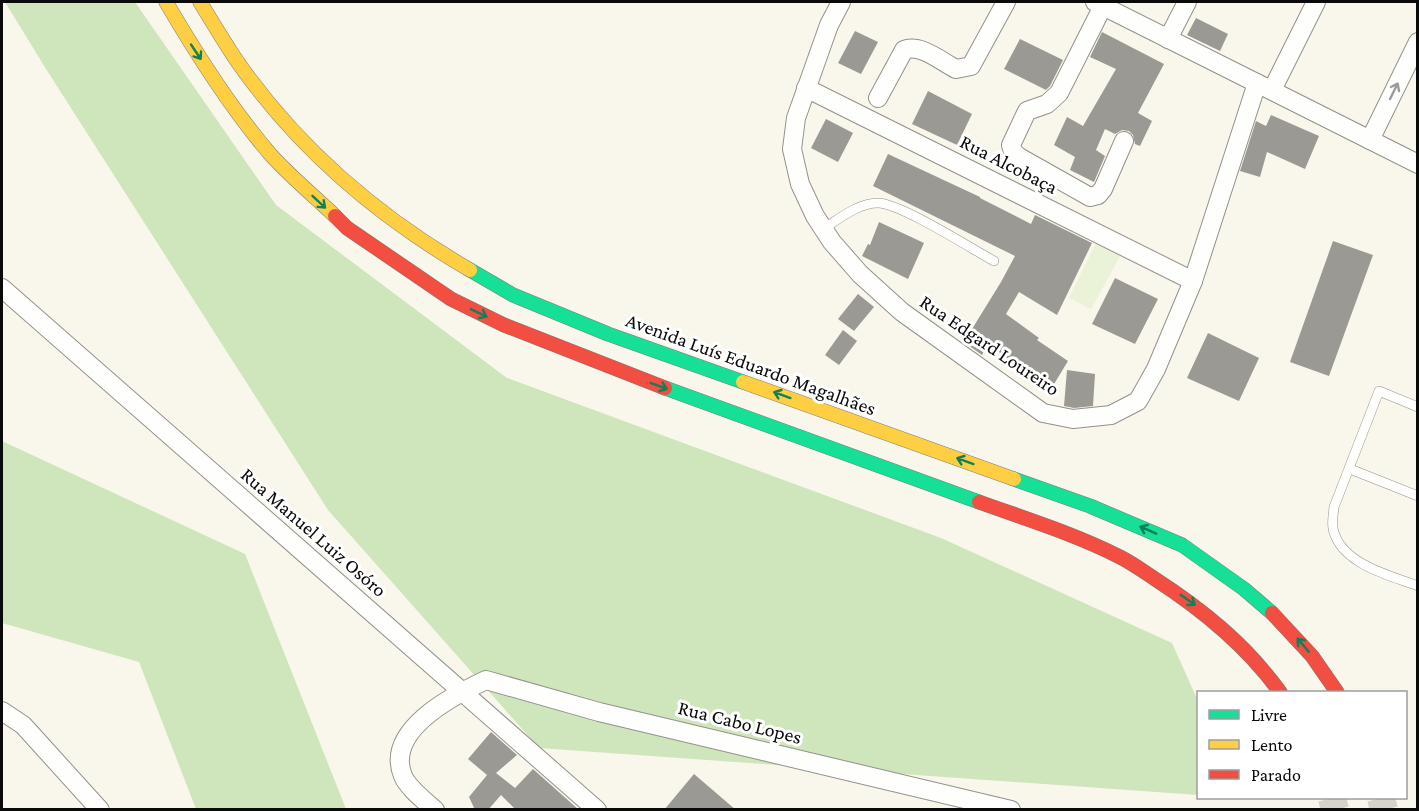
<svg xmlns="http://www.w3.org/2000/svg" width="1419" height="811" font-family="'Crimson Pro',serif">
<style>
.forest{fill:#cfe5bb}
.pitch{fill:#eaf2d7}
.building{fill:#9b9993}
.lines{fill:none;stroke-linecap:round;stroke-linejoin:round}
.primary-tunnel{stroke:#d5d3ca;stroke-width:28;stroke-dasharray:28 14;stroke-linecap:butt}
.lane-casing{stroke:#92918c;stroke-width:10}
.street-casing{stroke:#92918c;stroke-width:20}
.fast-casing{stroke:#7f7e79;stroke-width:15}
.slow-casing{stroke:#7f7e79;stroke-width:15}
.jam-casing{stroke:#7f7e79;stroke-width:15}
.lane{stroke:#fefefc;stroke-width:9}
.street{stroke:#fefefc;stroke-width:18}
.fast{stroke:#16e098;stroke-width:14}
.slow{stroke:#ffcf43;stroke-width:14}
.jam{stroke:#f24e42;stroke-width:14}
.oneway{stroke:#118058}
.oneway2{stroke:#9c9c9b}
.labels{text-anchor:middle;dominant-baseline:central;stroke-width:6;stroke-linejoin:round;paint-order:stroke}
.street-label{font-size:20px;fill:#0a0a0a;stroke:#fff}
</style>
<rect width="100%" height="100%" fill="#f9f7ec"/>
<!-- forest -->
<g class="forest">
<polygon points="5,2 135,2 276,205 507,378 941,538 1172,643 1198,701 1198,795 539,748 328,510 46,69"/>
<polygon points="2,441 245,554 346,809 196,809 139,662 2,623"/>
</g>
<!-- pitch -->
<polygon class="pitch" points="1096,243 1120,256 1091,309 1069,298"/>
<!-- building -->
<g class="building">
<polygon points="1196,18 1228,34 1220,51 1187,35"/>
<polygon points="855,31 878,42 861,74 838,63"/>
<polygon points="1102,32 1164,64 1138,113 1152,121 1140,146 1135,144 1133,135 1129,131 1122,130 1115,134 1105,129 1096,150 1105,156 1094,182 1070,170 1075,157 1054,145 1067,117 1083,126 1116,69 1090,57"/>
<polygon points="1020,39 1063,60 1050,86 1046,90 1004,69"/>
<polygon points="928,91 972,114 957,145 912,124"/>
<polygon points="1271,115 1319,136 1305,169 1267,152 1260,177 1240,171 1256,121 1266,126"/>
<polygon points="826,119 853,133 838,162 811,148"/>
<polygon points="888,154 980,197 980,198 1031,224 1035,215 1092,243 1057,315 1019,292 1006,314 1039,338 1037,340 1068,361 1048,394 1023,376 1026,372 988,344 982,355 964,342 1001,282 1015,256 873,186"/>
<polygon points="879,222 924,243 908,279 862,256 868,244 870,245"/>
<polygon points="1333,241 1373,255 1329,376 1290,362"/>
<polygon points="1115,278 1158,299 1135,344 1092,324"/>
<polygon points="858,294 874,307 854,331 838,319"/>
<polygon points="843,330 857,341 839,365 825,355"/>
<polygon points="1208,333 1259,358 1239,401 1187,378"/>
<polygon points="1067,370 1095,374 1093,406 1074,408 1064,406"/>
<polygon points="491,732 517,755 496,773 515,788 533,769 579,810 516,810 501,795 488,810 475,810 469,797 487,775 468,759"/>
<polygon points="694,774 736,810 664,810"/>
</g>
<g class="lines">
<!-- primary-tunnel -->
<g class="primary-tunnel">
<polyline points="1332,798 1335,810"/>
<polyline points="1381,798 1384,810"/>
</g>
<!-- lane casing -->
<g class="lane-casing">
<g id="lane">
<path d="M823 229C839 219 858 203 878 203 900 203 972 249 994 261"/>
<path d="M1418 407 1379 391 1334 507C1333 516 1331 527 1335 535 1346 565 1391 576 1418 586"/>
<polyline points="1350,469 1418,496"/>
</g>
</g>
<!-- street casing -->
<g class="street-casing">
<g id="street">
<polyline points="841,2 829,25 796,118 792,149 800,184 815,216 832,242 860,274 902,312 1043,413 1073,419 1111,415 1138,401 1156,369 1193,281 1257,83"/>
<polyline points="1095,2 1418,164"/>
<polyline points="1102,2 1103,6 1059,93 1047,104 1027,111 1011,145 1013,152 1019,157 1090,197 1098,195 1103,189 1124,141"/>
<polyline points="1168,39 1187,2"/>
<polyline points="806,88 1193,281"/>
<polyline points="1272,90 1316,2"/>
<path d="M878 98 904 50C920 43 942 62 956 69L971 66 1006 2"/>
<polyline points="1370,140 1418,42"/>
<polyline points="2,288 597,810"/>
<polyline points="2,711 23,725 100,810"/>
<path d="M435 810C425 801 408 788 403 776 384 730 454 695 486 680L599 712 1011 810"/>
</g>
</g>
<!-- fast casing -->
<g class="fast-casing">
<g id="fast">
<polyline points="470,270 513,295 608,334 743,382"/>
<polyline points="665,388 979,502"/>
<polyline points="1014,479 1090,506 1182,545 1244,589 1272,613"/>
</g>
</g>
<!-- slow casing -->
<g class="slow-casing">
<g id="slow">
<path d="M166 2C197 55 231 109 271 155 291 177 314 196 335 216"/>
<path d="M200 2C213 23 225 44 239 64 299 149 380 218 470 270"/>
<polyline points="743,382 1014,479"/>
</g>
</g>
<!-- jam casing -->
<g class="jam-casing">
<g id="jam">
<polyline points="335,216 347,228 451,299 504,325 665,388"/>
<path d="M979 502C1026 519 1075 534 1120 557 1132 563 1143 571 1155 579 1203 610 1246 645 1280 692"/>
<polyline points="1272,613 1312,656 1337,692"/>
</g>
</g>
<!-- lane -->
<use href="#lane" class="lane"/>
<!-- street -->
<use href="#street" class="street"/>
<!-- fast -->
<use href="#fast" class="fast"/>
<!-- slow -->
<use href="#slow" class="slow"/>
<!-- jam -->
<use href="#jam" class="jam"/>
</g>
<!-- one-way arrows -->
<defs><path id="oneway-shaft" d="M-6 0H5M1.5-3L5.5 0L1.5 3" fill="none" stroke-width="1.6" stroke-linecap="round" stroke-linejoin="round" transform="scale(1.5)"/></defs>
<g class="oneway">
<use href="#oneway-shaft" transform="translate(196 52) rotate(56)"/>
<use href="#oneway-shaft" transform="translate(319 202) rotate(43)"/>
<use href="#oneway-shaft" transform="translate(479 313) rotate(26)"/>
<use href="#oneway-shaft" transform="translate(659 386) rotate(20)"/>
<use href="#oneway-shaft" transform="translate(782 395) rotate(-160)"/>
<use href="#oneway-shaft" transform="translate(965 461) rotate(-160)"/>
<use href="#oneway-shaft" transform="translate(1148 530) rotate(-156)"/>
<use href="#oneway-shaft" transform="translate(1188 600) rotate(35)"/>
<use href="#oneway-shaft" transform="translate(1303 645) rotate(-131)"/>
</g>
<use class="oneway2" href="#oneway-shaft" transform="translate(1394 91) rotate(-64)"/>
<g class="labels">
<!-- street labels -->
<g class="street-label">
<text transform="translate(1009 164) rotate(27)">Rua Alcobaça</text>
<text transform="translate(990 345) rotate(34)">Rua Edgard Loureiro</text>
<text transform="translate(751 364) rotate(20)">Avenida Luís Eduardo Magalhães</text>
<text transform="translate(314 532) rotate(41)">Rua Manuel Luiz Osóro</text>
<text transform="translate(740 722) rotate(14)">Rua Cabo Lopes</text>
</g>
</g>
<!-- border -->
<rect width="1419" height="811" fill="none" stroke="#0a0a0a" stroke-width="6"/>
<!-- legend -->
<rect x="1197" y="691" width="210" height="108" fill="#ffffff" stroke="#9d9d9d" stroke-width="1.5"/>
<rect x="1209" y="710" width="30" height="9" fill="#16e098" stroke="#9d9d9d" stroke-width="1.5"/>
<text x="1251" y="721" font-size="18" fill="#0a0a0a">Livre</text>
<rect x="1209" y="740" width="30" height="9" fill="#ffcf43" stroke="#9d9d9d" stroke-width="1.5"/>
<text x="1251" y="751" font-size="18" fill="#0a0a0a">Lento</text>
<rect x="1209" y="770" width="30" height="9" fill="#f24e42" stroke="#9d9d9d" stroke-width="1.5"/>
<text x="1251" y="781" font-size="18" fill="#0a0a0a">Parado</text>
</svg>
